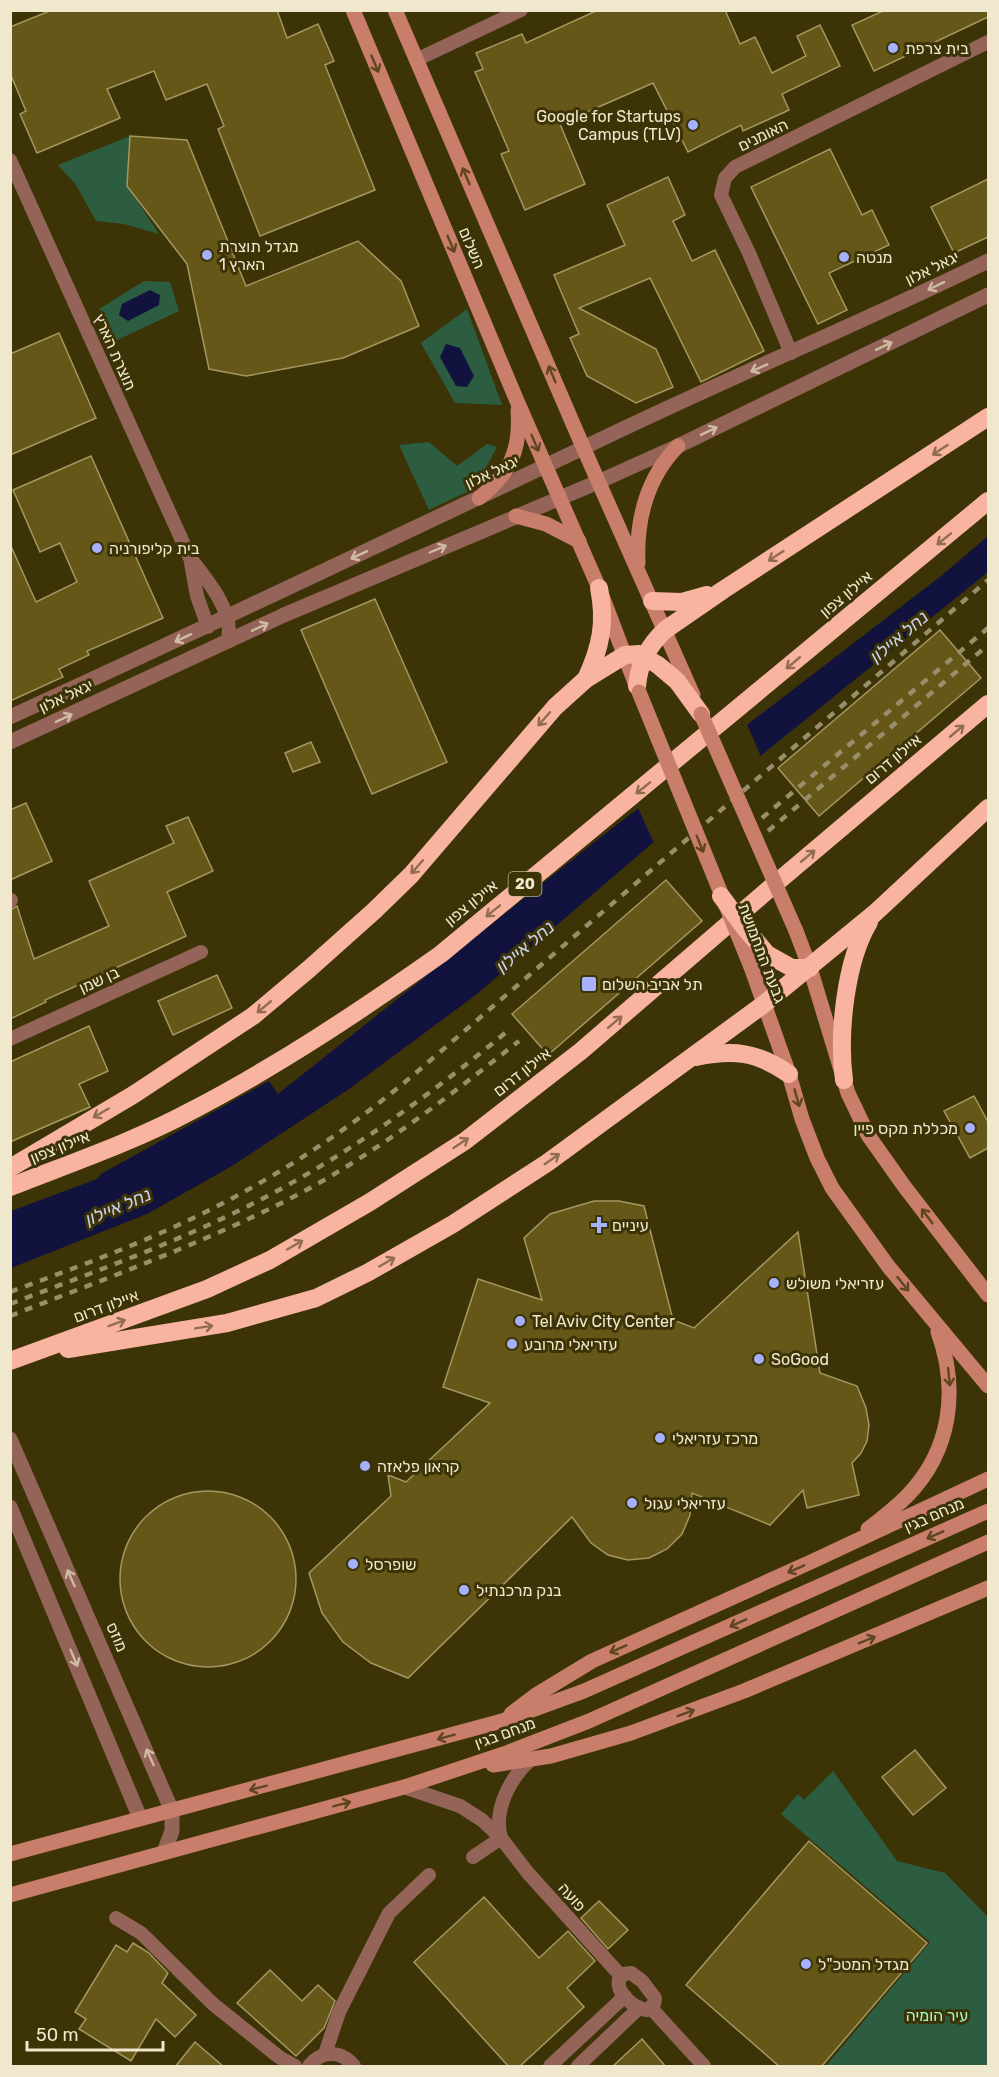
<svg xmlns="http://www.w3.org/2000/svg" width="999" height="2077" font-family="Rubik,'Noto Sans Hebrew',sans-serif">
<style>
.green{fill:#2c5d41}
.water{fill:#11123e}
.pier{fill:#3c3307}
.building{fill:#655718;stroke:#a49760;stroke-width:1.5}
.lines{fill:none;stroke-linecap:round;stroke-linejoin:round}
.minor{stroke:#936457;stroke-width:14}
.tertiary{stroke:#936457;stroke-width:15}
.secondary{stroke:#c87e6a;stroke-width:15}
.motorway{stroke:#f9b4a1;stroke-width:18}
.rail{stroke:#978f6b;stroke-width:4.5;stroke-dasharray:8 8;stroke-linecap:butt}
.secondary-bridge{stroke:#c87e6a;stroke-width:15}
.motorway-bridge{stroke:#f9b4a1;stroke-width:18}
.oneway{stroke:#5f4620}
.oneway2{stroke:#cfbaa3}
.oneway3{stroke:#916d4c}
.poi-dot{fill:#a5b1fc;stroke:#3c3307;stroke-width:2}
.labels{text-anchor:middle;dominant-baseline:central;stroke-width:6;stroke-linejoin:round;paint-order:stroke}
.shield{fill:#3c3307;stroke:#b9b291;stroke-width:1.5}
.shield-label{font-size:15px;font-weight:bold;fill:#efe8cc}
.poi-label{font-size:16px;fill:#efe8cc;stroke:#3c3307;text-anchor:start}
.street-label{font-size:16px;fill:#efe8cc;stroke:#3c3307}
.park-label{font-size:16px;fill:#a1f7c2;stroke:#3c3307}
.water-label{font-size:18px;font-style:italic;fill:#cad1f1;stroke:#3c3307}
</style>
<rect width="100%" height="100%" fill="#3c3307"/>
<!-- green -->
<g class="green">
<polygon points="130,136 127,186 159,234 124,224 96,221 76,185 58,165"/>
<polygon points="144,281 170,282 179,311 113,342 99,309"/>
<polygon points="467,309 502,405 455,403 421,343"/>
<polygon points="429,442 457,466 487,444 497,447 475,488 429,510 399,445"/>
<polygon points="833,1771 897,1861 945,1873 988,1917 988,2066 826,2066 930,1942 781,1814 798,1794 804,1800"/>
</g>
<!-- water -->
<g class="water">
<polygon points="150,290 160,295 159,305 128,321 119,315 122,304"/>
<polygon points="446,344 460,348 474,376 467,387 456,386 440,357"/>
<polygon points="988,536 988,572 649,846 477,994 349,1089 232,1166 147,1214 11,1268 11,1211 97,1179 101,1174 269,1081 278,1094 601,837 941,576"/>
</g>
<!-- pier -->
<polygon class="pier" points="746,722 762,759 655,845 637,806"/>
<!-- building -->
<g class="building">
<polygon points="52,10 277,10 287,38 318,24 334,61 325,65 375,190 260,236 218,129 224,126 207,84 166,100 154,71 107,89 120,118 37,153 20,114 26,111 10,73 10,27"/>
<polygon points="598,10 725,10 740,44 755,37 772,73 806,56 797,36 820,25 840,66 782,94 789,110 743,131 741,125 688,152 653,83 560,124 585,184 525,210 501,154 509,151 475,72 483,69 476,53 522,34 526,43"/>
<polygon points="885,10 988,10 988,17 874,71 852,25"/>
<polygon points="130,136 187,140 246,286 358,241 401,281 419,326 343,358 246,376 209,369 187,264 127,186"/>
<polygon points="830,149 862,215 872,210 889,245 829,273 847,310 818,324 751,187"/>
<polygon points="668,177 685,215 673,221 692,261 715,250 764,351 701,382 650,278 579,308 656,349 673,387 636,403 587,376 570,338 579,334 554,275 625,245 607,205"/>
<polygon points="988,179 988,237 954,253 931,207"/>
<polygon points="59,333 96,418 10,455 10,354"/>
<polygon points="91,456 163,618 87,651 89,655 59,669 63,677 10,701 10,544 36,602 77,582 60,543 40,552 13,490"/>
<polygon points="375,599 447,762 372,794 301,630"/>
<polygon points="940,630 981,678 819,816 778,768"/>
<polygon points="311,742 320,762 293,772 285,753"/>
<polygon points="26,803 52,861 10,880 10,810"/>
<polygon points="188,817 213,871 167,892 186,936 45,1000 46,1002 10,1019 10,910 17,906 34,959 109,926 89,881 174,843 166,826"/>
<polygon points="666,880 702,921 548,1055 512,1014"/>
<polygon points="217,975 232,1008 173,1035 158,1001"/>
<polygon points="89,1026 108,1071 79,1084 90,1107 10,1142 10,1062"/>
<polygon points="974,1096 988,1122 988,1148 970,1158 944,1111"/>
<polygon points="594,1201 619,1201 644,1206 673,1320 694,1328 798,1232 820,1373 857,1386 866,1408 869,1425 867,1441 861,1453 852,1463 859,1495 807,1508 803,1490 770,1525 692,1493 690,1515 682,1534 667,1549 649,1558 628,1560 608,1555 591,1543 572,1517 408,1678 371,1663 343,1642 322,1613 309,1573 391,1496 388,1475 406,1482 490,1403 443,1387 478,1279 542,1300 524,1238 550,1214"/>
<circle cx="208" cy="1579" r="88"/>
<polygon points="915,1750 946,1788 913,1815 882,1777"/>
<polygon points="809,1841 927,1943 821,2067 780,2067 686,1985"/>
<polygon points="484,1897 539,1958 568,1931 595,1961 567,1988 584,2007 519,2067 509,2067 414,1962"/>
<polygon points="599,1901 628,1930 608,1949 581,1918"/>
<polygon points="133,1943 149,1953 168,1973 162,1983 196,2015 175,2037 156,2019 131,2061 79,2029 86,2019 75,2012 116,1945 127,1952"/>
<polygon points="270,1970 302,2001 318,1985 335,2001 324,2028 296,2056 237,2003"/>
<polygon points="642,2039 666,2067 612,2067"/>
<polygon points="195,2042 224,2067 175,2067"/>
</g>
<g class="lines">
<!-- minor -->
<g class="minor">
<polyline points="416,60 521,10"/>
<path d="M10 160 190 558C206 578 237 615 227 642"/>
<polyline points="791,353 749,253 721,195 725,178 735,167 988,42"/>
<polyline points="191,563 197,596 208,627"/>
<polyline points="10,901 11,900"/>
<polyline points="10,1039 201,952"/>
<polyline points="404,1787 460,1806 482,1820 501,1838 528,1873 621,1976"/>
<path d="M501 1838C493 1810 510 1778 531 1759"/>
<polyline points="473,1857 501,1838"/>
<polyline points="116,1918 141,1933 213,2004 279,2057 295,2066"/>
<path d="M631 1973 642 1981 655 1998 654 2004 647 2010C634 2008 616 1994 619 1979L624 1974Z"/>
<polyline points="651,2008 704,2066"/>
<polyline points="325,2054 339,2012 389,1913 429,1875"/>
<path d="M309 2066C322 2050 341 2050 354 2066"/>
<polyline points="550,2066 625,1996"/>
<polyline points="578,2066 639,2008"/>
</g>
<!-- tertiary -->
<g class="tertiary">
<path d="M10 717C203 629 394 538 585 447 718 382 855 326 988 261"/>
<polyline points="10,742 284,615 598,482 678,446 988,295"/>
<polyline points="10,1439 172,1811 172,1831 164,1852"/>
<polyline points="10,1507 140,1818"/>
</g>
<!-- secondary -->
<g class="secondary">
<polyline points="353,10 517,401 599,588 637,688"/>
<polyline points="395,10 583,447 693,695"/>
<path d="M479 498C510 473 521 451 518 410"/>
<polyline points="516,516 546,524 579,541"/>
<path d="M638 563C636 520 647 477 678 446"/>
<polyline points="796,931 810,968 848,1093 868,1135 904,1186 988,1295"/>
<polyline points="751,967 789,1074 802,1119 817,1158 832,1188 888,1266 988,1386"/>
<path d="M868 1529C881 1519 895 1508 907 1496 951 1451 959 1390 938 1332"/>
<polyline points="511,1714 536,1695 592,1661 813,1561 988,1479"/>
<polyline points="493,1765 551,1756 631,1733 744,1691 988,1588"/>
<polyline points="10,1854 502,1721 584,1691 988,1511"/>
<polyline points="10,1895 404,1787 509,1752 589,1721 988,1542"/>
</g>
<!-- motorway -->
<g class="motorway">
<polyline points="652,601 682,602 707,595"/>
<path d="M586 679C601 647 606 622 599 588"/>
<path d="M637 686C639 663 648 646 665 630L723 590 988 417"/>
<polyline points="767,954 792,968 810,968"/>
<path d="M696 1057C734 1049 757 1052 789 1074"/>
<path d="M844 1080C838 1035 845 962 869 922"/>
<polyline points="10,1168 133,1095 253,1016 309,969 374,911 411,875 555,707 586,679 625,655 639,654 658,665 677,681 701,714"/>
<path d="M10 1187C71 1163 133 1142 191 1111 278 1066 360 1011 441 954L988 501"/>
<polyline points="68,1349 227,1323 316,1298 367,1273 453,1224 547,1163 764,1004 875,913 988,808"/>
<polyline points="10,1361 207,1289 270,1260 370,1202 465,1141 581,1051 769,889 988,704"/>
</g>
<!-- rail -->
<g class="rail">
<polyline points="762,818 988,628"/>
<polyline points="768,831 988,645"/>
<path d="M10 1292C66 1271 122 1251 176 1226 260 1188 341 1136 411 1077L988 580"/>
<path d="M10 1304C91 1273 173 1244 250 1205 344 1158 429 1096 510 1029"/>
<path d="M10 1316C107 1278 207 1242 299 1194 378 1152 449 1096 519 1041"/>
</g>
<!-- secondary-bridge -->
<g class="secondary-bridge">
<polyline points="639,692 751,967"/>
<polyline points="701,714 796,931"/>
</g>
<!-- motorway-bridge -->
<polyline class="motorway-bridge" points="721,896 744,927 767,954"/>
</g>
<!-- one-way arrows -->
<defs><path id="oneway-shaft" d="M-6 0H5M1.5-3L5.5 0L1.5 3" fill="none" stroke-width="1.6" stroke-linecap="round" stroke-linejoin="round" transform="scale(1.5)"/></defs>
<g class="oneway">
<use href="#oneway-shaft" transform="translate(375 64) rotate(67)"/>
<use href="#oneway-shaft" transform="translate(466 176) rotate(-113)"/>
<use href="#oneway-shaft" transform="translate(451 244) rotate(67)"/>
<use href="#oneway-shaft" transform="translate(552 374) rotate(-113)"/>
<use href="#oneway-shaft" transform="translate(535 443) rotate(67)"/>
<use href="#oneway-shaft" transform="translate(700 844) rotate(68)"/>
<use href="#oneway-shaft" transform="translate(797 1098) rotate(74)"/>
<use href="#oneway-shaft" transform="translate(927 1216) rotate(-127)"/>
<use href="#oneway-shaft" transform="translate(903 1284) rotate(51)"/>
<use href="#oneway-shaft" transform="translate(949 1377) rotate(84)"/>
<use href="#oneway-shaft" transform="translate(935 1535) rotate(156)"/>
<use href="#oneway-shaft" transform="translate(796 1569) rotate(156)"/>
<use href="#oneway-shaft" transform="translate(738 1623) rotate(156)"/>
<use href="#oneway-shaft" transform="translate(867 1640) rotate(-22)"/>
<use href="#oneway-shaft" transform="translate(618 1649) rotate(156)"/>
<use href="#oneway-shaft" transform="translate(686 1713) rotate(-20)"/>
<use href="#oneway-shaft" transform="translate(446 1737) rotate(165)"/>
<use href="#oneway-shaft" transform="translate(258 1788) rotate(165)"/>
<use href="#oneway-shaft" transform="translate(342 1804) rotate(-15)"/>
</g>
<g class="oneway2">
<use href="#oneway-shaft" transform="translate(936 286) rotate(154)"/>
<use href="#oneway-shaft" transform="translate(884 346) rotate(-26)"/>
<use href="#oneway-shaft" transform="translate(759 368) rotate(156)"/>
<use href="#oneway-shaft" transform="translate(709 431) rotate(-26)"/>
<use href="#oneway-shaft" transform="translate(438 549) rotate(-23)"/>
<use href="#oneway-shaft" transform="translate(359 555) rotate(155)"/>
<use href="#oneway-shaft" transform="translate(260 627) rotate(-25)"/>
<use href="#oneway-shaft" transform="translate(183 638) rotate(155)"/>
<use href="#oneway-shaft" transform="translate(64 718) rotate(-25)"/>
<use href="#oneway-shaft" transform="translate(71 1578) rotate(-114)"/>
<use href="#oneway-shaft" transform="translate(74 1658) rotate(67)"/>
<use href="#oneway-shaft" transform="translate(150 1757) rotate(-114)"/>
</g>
<g class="oneway3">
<use href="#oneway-shaft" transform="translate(940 450) rotate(147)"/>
<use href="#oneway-shaft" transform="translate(944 539) rotate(141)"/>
<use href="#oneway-shaft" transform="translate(776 556) rotate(147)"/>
<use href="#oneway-shaft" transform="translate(793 663) rotate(140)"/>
<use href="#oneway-shaft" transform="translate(544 719) rotate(131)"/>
<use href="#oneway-shaft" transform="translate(957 731) rotate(-40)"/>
<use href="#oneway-shaft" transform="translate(643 788) rotate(141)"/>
<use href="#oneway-shaft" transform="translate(808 856) rotate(-40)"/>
<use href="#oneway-shaft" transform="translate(417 867) rotate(132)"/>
<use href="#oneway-shaft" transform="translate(493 911) rotate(141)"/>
<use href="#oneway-shaft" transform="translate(264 1007) rotate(140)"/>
<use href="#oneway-shaft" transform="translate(615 1022) rotate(-40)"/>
<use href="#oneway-shaft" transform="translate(101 1113) rotate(150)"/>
<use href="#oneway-shaft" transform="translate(461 1143) rotate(-34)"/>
<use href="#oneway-shaft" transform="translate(552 1159) rotate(-35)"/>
<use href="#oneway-shaft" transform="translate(295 1245) rotate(-30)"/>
<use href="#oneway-shaft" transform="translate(387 1262) rotate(-30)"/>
<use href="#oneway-shaft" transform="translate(117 1323) rotate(-20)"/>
<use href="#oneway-shaft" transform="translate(204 1327) rotate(-9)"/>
</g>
<!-- markers -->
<g class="poi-dot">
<circle cx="893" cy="48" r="6"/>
<circle cx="693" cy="125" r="6"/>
<circle cx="207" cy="255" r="6"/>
<circle cx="844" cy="257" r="6"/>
<circle cx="97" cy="548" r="6"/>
<rect x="581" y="976" width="16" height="16" rx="3"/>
<circle cx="970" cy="1128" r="6"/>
<path d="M596 1216h6v6h6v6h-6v6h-6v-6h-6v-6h6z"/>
<circle cx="774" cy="1283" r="6"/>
<circle cx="520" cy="1321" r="6"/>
<circle cx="512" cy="1344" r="6"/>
<circle cx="759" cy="1359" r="6"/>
<circle cx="660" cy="1438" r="6"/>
<circle cx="365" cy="1466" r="6"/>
<circle cx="632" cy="1503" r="6"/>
<circle cx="353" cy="1564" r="6"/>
<circle cx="464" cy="1590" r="6"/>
<circle cx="806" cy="1964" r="6"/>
</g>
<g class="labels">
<!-- shield labels -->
<rect class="shield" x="508.5" y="872" width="33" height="24" rx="4.5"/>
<g class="shield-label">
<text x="525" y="884">20</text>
</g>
<!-- poi labels -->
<g class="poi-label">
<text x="905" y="48">בית צרפת</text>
<text x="681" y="116" text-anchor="end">Google for Startups<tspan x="681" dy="18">Campus (TLV)</tspan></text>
<text x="219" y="246">מגדל תוצרת<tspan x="219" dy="18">הארץ 1</tspan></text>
<text x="856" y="257">מנטה</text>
<text x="109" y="548">בית קליפורניה</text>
<text x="602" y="984">תל אביב השלום</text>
<text x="958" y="1128" text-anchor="end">מכללת מקס פיין</text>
<text x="612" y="1225">עיניים</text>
<text x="786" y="1283">עזריאלי משולש</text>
<text x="532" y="1321">Tel Aviv City Center</text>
<text x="524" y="1344">עזריאלי מרובע</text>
<text x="771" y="1359">SoGood</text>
<text x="672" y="1438">מרכז עזריאלי</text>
<text x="377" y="1466">קראון פלאזה</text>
<text x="644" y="1503">עזריאלי עגול</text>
<text x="365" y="1564">שופרסל</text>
<text x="476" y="1590">בנק מרכנתיל</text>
<text x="818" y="1964">מגדל המטכ"ל</text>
</g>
<!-- street labels -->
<g class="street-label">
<text transform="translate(763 135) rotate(-26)">האומנים</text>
<text transform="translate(472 248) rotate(67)">השלום</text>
<text transform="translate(932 268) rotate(-26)">יגאל אלון</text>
<text transform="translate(115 352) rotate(66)">תוצרת הארץ</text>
<text transform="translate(492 472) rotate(-25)">יגאל אלון</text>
<text transform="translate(846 594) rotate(-40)">איילון צפון</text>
<text transform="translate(66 696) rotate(-25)">יגאל אלון</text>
<text transform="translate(893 759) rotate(-40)">איילון דרום</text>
<text transform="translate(471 903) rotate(-39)">איילון צפון</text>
<text transform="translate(762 953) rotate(69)">גבעת התחמושת</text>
<text transform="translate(99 980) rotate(-25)">בן שמן</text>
<text transform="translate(522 1072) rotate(-38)">איילון דרום</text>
<text transform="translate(60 1147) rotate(-22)">איילון צפון</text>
<text transform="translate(106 1306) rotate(-20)">איילון דרום</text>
<text transform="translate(934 1515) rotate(-24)">מנחם בגין</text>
<text transform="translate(117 1637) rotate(66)">מוזס</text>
<text transform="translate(505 1733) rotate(-20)">מנחם בגין</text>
<text transform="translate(572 1897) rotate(48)">פועה</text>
</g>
<!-- park labels -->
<g class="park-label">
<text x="937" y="2015">עיר הומיה</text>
</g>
<!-- water labels -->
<g class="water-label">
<text transform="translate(899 637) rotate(-40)">נחל איילון</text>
<text transform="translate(525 947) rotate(-40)">נחל איילון</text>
<text transform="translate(118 1207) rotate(-23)">נחל איילון</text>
</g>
</g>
<!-- border -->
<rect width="999" height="2077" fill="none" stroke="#efe8cc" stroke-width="24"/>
<!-- scale -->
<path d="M27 2041v9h136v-9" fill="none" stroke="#efe8cc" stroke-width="3"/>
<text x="36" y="2041" font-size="18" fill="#efe8cc" stroke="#3c3307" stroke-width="4.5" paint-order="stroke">50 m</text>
</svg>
